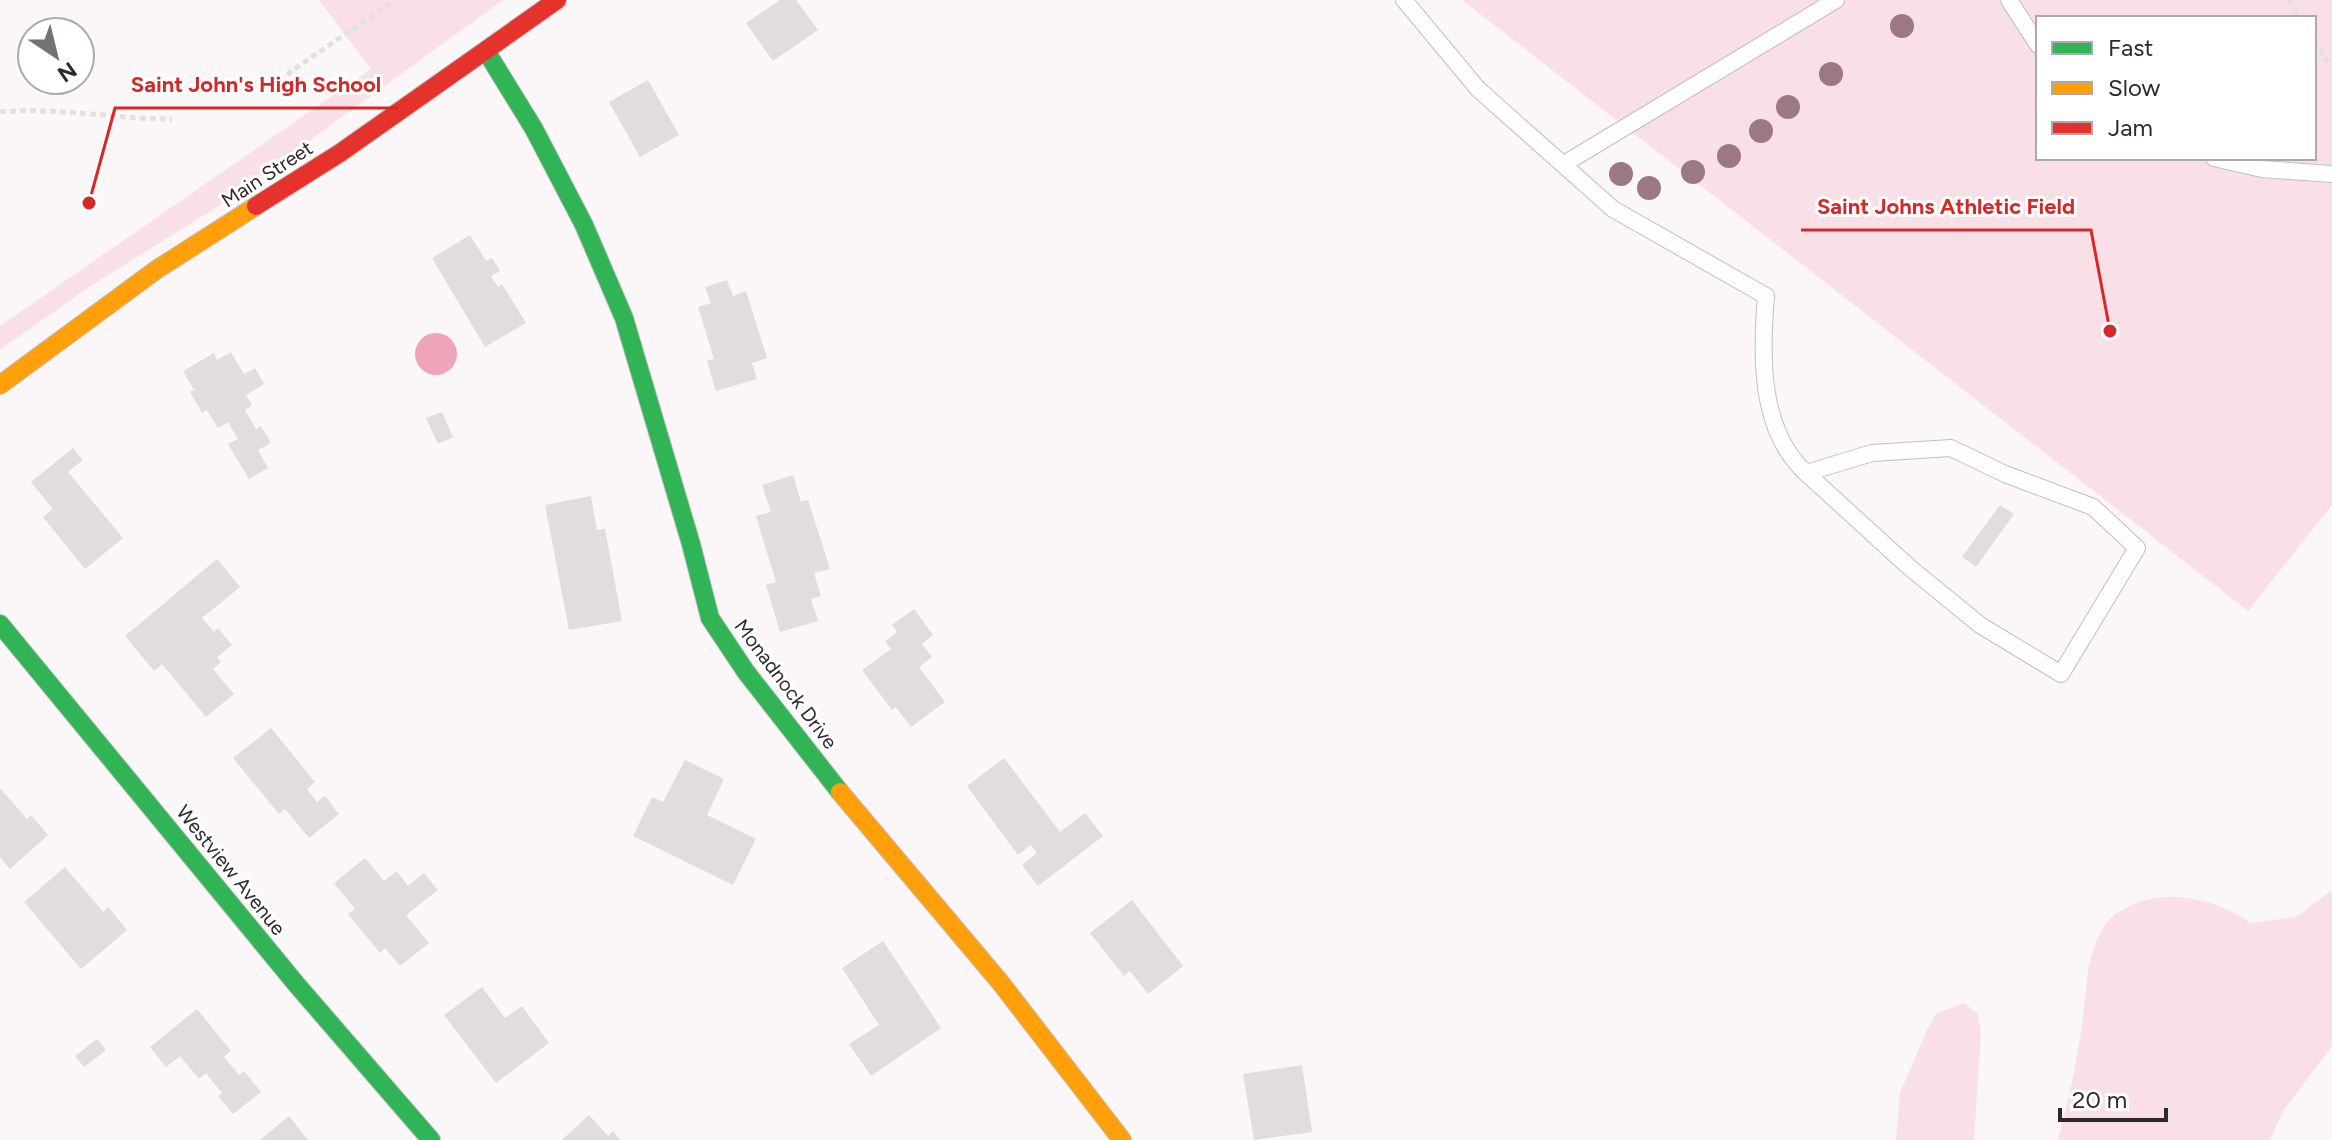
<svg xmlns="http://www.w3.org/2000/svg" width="2332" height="1140" font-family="Figtree,sans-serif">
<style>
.green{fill:#f9e0e6;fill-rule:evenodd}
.water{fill:#eea4b9}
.building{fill:#e1dcdd}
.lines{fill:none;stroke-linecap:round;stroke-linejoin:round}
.lane-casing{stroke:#c3bebf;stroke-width:18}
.fast-casing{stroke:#c3bebf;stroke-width:20}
.slow-casing{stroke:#c3bebf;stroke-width:20}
.jam-casing{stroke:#c3bebf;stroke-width:20}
.path{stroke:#e2e0e1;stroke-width:5;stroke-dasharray:6 4;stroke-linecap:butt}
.lane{stroke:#fefefe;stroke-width:16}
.fast{stroke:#30b455;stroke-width:18}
.slow{stroke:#ff9f0a;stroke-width:18}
.jam{stroke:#e5322d;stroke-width:18}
.tree{fill:#9c7885}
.labels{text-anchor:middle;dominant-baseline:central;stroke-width:6;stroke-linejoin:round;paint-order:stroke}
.street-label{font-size:20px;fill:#2f292b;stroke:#fff}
.leader{fill:none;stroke:#d62828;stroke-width:3}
.callout-dot{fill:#d62828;stroke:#fff;stroke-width:3}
.callout-label{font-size:22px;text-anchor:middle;font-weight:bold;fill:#d62828;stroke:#fff;stroke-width:6;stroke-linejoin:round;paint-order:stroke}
</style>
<rect width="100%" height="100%" fill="#fbf6f7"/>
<!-- green -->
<g class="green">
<polygon points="319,0 503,0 225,202 89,287 0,350 0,326 371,69"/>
<path d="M1462 0H2332V505L2248 611ZM2038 18H2314V158H2038Z"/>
<path d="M2332 890V1046L2283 1111 2270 1140H2058C2068 1102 2076 1065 2082 1026 2087 992 2085 955 2105 925 2119 905 2154 895 2177 897 2205 899 2227 907 2251 923L2296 917Z"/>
<polygon points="1964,1003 1978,1014 1981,1032 1974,1140 1896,1140 1900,1093 1928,1028 1936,1014"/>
</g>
<!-- water -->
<circle class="water" cx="436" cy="354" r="21"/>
<!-- building -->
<g class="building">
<polygon points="780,0 796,0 818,30 773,61 746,23"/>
<polygon points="648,80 679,135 640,157 609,102"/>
<polygon points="470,235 486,261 492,258 500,271 491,276 498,287 502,284 526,323 485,347 432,258"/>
<polygon points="727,280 733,296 746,291 767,358 752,363 757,379 716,391 707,361 714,359 698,307 711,303 705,287"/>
<polygon points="231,352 244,374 255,368 264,384 246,395 252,405 245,410 256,429 261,426 271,443 258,450 268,468 249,479 228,444 238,439 228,422 218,428 207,410 202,413 190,392 194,390 183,371 214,353 217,360"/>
<polygon points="442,412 453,437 438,444 426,418"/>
<polygon points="73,448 83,460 68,472 123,538 85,569 43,517 53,509 31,482"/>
<polygon points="793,475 801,502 808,500 830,569 814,573 821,596 811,599 818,621 780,632 766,585 776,582 756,516 771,512 762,485"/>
<polygon points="591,496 597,530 605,529 622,621 569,630 545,505"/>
<polygon points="2000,505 2014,514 1976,567 1962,557"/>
<polygon points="217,559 240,587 202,618 214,632 218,628 232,645 217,657 221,662 213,669 234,694 206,717 162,664 154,671 125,636"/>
<polygon points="914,609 933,635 922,644 932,657 919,667 945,702 911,727 896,707 892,710 862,670 891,649 885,641 897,632 892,625"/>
<polygon points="271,728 315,782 307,789 317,802 325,796 339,814 309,838 285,809 279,814 233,758"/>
<polygon points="1004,758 1060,832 1085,813 1103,836 1038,886 1022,865 1037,853 1031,845 1018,855 967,786"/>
<polygon points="685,760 724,779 707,815 756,839 733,885 633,836 652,797 663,802"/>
<polygon points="0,788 27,819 31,815 48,835 10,869 0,857"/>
<polygon points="365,858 384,881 397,871 408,886 424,873 438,890 406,915 429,943 400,966 385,948 380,953 348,914 355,909 334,883"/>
<polygon points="65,867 103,912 108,907 127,930 81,969 24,902"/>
<polygon points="1132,900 1183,966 1148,994 1130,971 1124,976 1090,933"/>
<polygon points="883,941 941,1028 871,1076 849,1044 879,1025 842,968"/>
<polygon points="482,987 505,1018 522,1006 549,1043 496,1083 444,1015"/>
<polygon points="197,1009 231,1051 224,1057 239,1075 244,1071 261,1092 233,1114 218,1096 222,1093 206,1073 199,1079 180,1056 166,1067 150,1047"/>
<polygon points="97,1039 106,1050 84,1067 75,1056"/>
<polygon points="1302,1065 1312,1132 1254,1140 1243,1074"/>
<polygon points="589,1115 608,1136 613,1131 620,1140 562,1140"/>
<polygon points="289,1116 308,1140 260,1140"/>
</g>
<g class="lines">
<!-- lane casing -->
<g class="lane-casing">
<g id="lane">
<path d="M1404 0 1478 89 1613 209 1766 296C1761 355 1759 430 1806 473L1909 567 1980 625 2061 674 2137 548 2093 507 2005 474 1951 448 1872 453 1806 473"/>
<polyline points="2009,0 2038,45"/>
<polyline points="2214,158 2262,169 2332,174"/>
<polyline points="1564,164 1836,0"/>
</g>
</g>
<!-- fast casing -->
<g class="fast-casing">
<g id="fast">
<polyline points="486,51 534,129 584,225 624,318 691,544 710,618 746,672 840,792"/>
<polyline points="0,624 297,985 431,1140"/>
</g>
</g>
<!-- slow casing -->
<g class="slow-casing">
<g id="slow">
<polyline points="0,385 156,270 256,206"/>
<polyline points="840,792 1000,982 1122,1140"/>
</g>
</g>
<!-- jam casing -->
<g class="jam-casing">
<polyline id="jam" points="256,206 340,153 557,0"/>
</g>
<!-- path -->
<g class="path">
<polyline points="2288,0 2300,18"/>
<polyline points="2314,41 2332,68"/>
<polyline points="274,90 290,72 395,0"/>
<path d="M0 112C57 107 115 119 172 119"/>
</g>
<!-- lane -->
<use href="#lane" class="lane"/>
<!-- fast -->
<use href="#fast" class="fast"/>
<!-- slow -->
<use href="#slow" class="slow"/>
<!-- jam -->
<use href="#jam" class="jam"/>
</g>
<!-- trees -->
<g class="tree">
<circle cx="1902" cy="26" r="12"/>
<circle cx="1831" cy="74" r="12"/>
<circle cx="1788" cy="107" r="12"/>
<circle cx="1761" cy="131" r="12"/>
<circle cx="1729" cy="156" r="12"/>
<circle cx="1693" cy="172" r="12"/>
<circle cx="1621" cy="174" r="12"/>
<circle cx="1649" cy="188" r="12"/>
</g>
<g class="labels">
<!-- street labels -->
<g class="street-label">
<text transform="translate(267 174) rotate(-33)">Main Street</text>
<text transform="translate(786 684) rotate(53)">Monadnock Drive</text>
<text transform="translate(231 870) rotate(51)">Westview Avenue</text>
</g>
</g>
<!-- callouts -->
<path class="leader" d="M89 203L115 108H398M2110 331L2091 230H1801"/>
<g class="callout-dot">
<circle cx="89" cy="203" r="8"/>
<circle cx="2110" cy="331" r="8"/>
</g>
<g class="callout-label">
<text x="256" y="92">Saint John's High School</text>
<text x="1946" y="214">Saint Johns Athletic Field</text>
</g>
<!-- legend -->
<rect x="2036" y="16" width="280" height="144" fill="#ffffff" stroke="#aca9aa" stroke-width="2"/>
<rect x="2052" y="42" width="40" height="12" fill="#30b455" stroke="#aca9aa" stroke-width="2"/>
<text x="2108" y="56" font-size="24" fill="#2f292b">Fast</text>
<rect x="2052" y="82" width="40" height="12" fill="#ff9f0a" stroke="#aca9aa" stroke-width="2"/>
<text x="2108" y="96" font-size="24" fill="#2f292b">Slow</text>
<rect x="2052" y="122" width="40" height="12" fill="#e5322d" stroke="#aca9aa" stroke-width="2"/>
<text x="2108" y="136" font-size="24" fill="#2f292b">Jam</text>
<!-- north arrow -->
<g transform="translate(56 56) rotate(145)"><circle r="38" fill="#ffffff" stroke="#aca9aa" stroke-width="2"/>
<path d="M0-6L14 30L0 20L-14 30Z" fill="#767172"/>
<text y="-12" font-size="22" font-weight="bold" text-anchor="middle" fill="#2f292b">N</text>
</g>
<!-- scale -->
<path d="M2060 1108v12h106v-12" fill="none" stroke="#2f292b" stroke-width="4"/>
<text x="2072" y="1108" font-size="24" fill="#2f292b" stroke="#ffffff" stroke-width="6" paint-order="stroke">20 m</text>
</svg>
